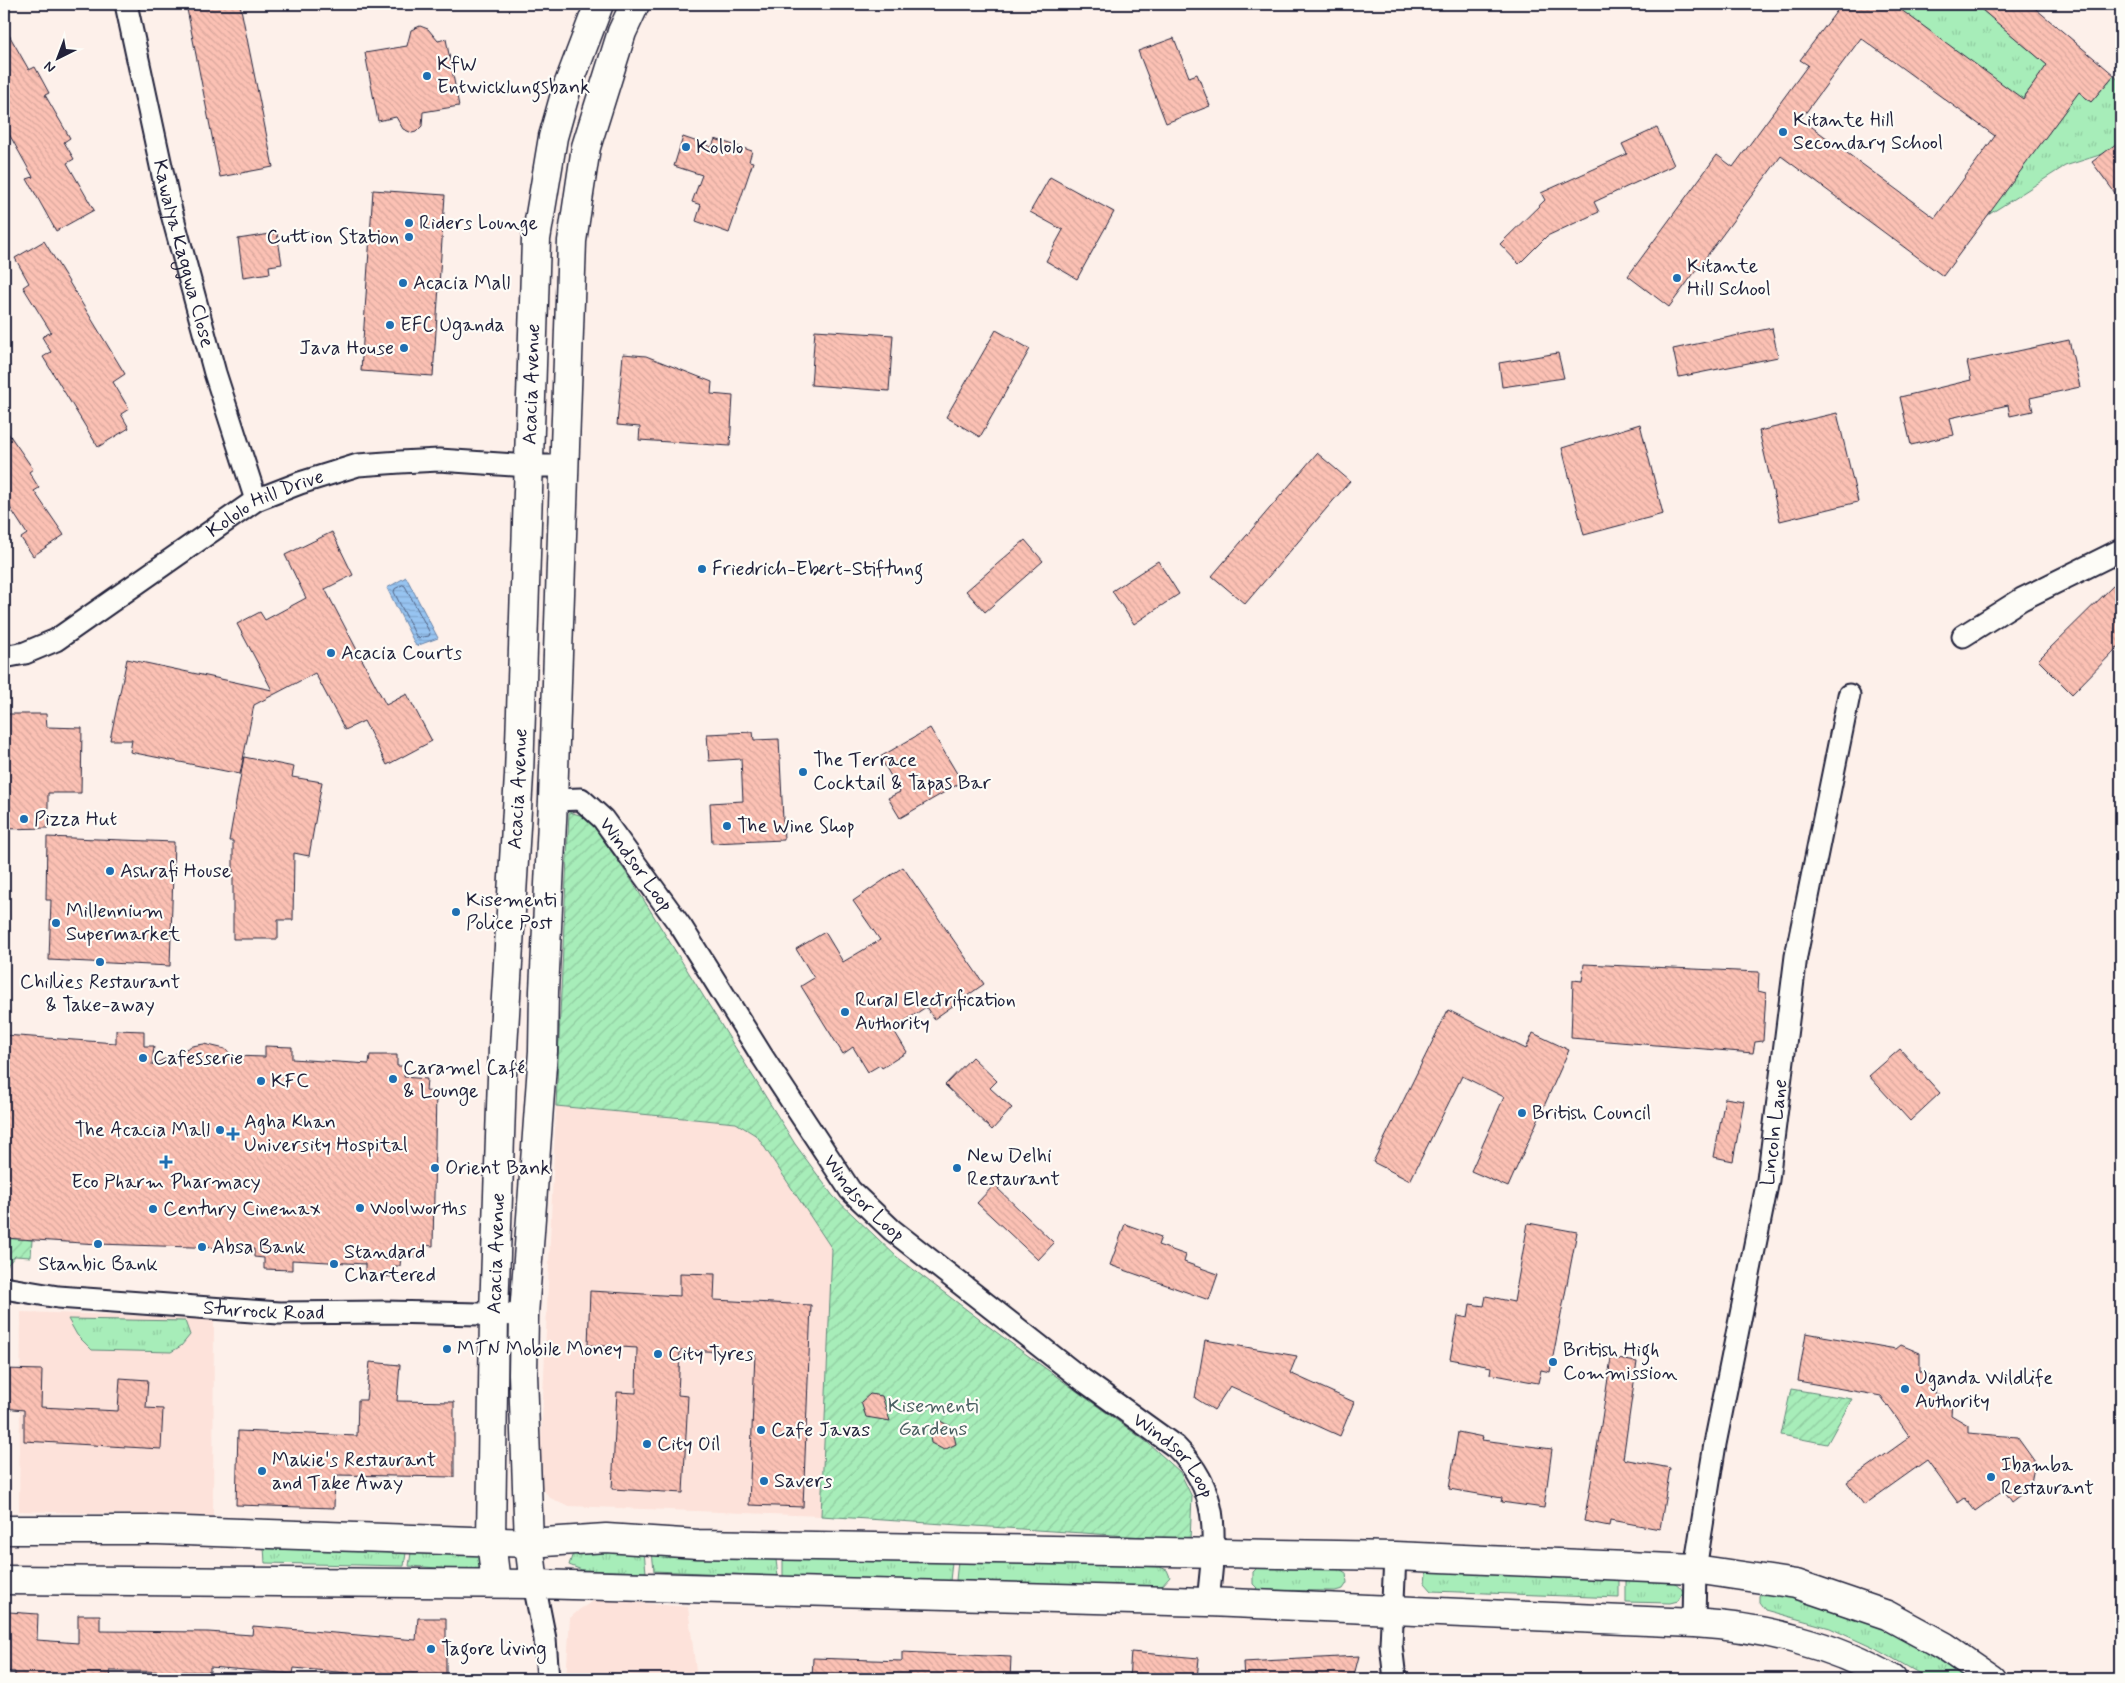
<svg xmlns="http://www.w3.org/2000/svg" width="2125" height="1683" font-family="Mynerve,sans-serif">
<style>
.built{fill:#fde2da}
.grass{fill:url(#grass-tufts);stroke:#64887a}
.garden{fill:url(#garden-furrows);stroke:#64887a}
.water{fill:url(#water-rules);stroke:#6883a8}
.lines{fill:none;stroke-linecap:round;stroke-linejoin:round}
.shore{stroke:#516384;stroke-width:1}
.building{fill:url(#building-back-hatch);stroke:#22223b;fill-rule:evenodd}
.minor-casing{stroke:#22223b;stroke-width:25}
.secondary-casing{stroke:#22223b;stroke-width:31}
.primary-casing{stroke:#22223b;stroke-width:31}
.minor{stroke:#fdfcf7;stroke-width:21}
.secondary{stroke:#fdfcf7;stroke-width:28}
.primary{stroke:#fdfcf7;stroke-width:28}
.poi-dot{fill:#1f6fb2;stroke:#fdfcf7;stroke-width:2}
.labels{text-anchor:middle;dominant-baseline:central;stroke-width:4.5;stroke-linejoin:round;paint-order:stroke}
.poi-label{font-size:20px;fill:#22223b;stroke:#fdfcf7;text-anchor:start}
.street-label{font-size:20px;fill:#22223b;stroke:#fdfcf7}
.park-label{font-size:20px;fill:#4a5f61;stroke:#fdfcf7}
</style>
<defs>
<pattern id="grass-tufts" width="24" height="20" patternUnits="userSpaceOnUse" patternTransform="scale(1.25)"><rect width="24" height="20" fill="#a7edb9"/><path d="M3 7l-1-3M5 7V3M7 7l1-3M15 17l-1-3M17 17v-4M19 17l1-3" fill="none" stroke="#8fcba0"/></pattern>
<pattern id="garden-furrows" width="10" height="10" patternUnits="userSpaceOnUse" patternTransform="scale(1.25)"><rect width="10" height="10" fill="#a7edb9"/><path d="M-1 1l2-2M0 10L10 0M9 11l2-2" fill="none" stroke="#8fcba0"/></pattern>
<pattern id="water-rules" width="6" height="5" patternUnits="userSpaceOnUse" patternTransform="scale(1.25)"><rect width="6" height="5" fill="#97c4f1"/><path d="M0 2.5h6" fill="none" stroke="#82a8d0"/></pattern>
<pattern id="building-back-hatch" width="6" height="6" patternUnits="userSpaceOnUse" patternTransform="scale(1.25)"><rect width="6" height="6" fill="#fcc1b4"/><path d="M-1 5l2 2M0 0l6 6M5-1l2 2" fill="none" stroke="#d8a69c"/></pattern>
</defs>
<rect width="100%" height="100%" fill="#fdf0ea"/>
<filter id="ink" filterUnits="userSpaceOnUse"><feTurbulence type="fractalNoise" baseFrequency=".02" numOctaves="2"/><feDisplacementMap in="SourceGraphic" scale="10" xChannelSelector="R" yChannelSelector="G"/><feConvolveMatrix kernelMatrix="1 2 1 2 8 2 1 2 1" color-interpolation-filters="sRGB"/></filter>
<g filter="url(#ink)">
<!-- built -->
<g class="built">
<polygon points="556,1106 736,1123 757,1136 832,1249 821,1516 569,1506 550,1498 542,1488 540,1464"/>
<polygon points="4,1301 6,1301 7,1396 4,1396"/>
<polygon points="21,1312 214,1318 213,1517 19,1511"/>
<polygon points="597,1599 688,1607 697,1679 566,1679 570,1618 580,1609"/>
</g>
<!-- grass -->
<g class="grass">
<polygon points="1888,4 1975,4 2091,102 2114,75 2121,84 2121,158 2106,153 2065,166 1988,215 2035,83 2022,99"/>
<polygon points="68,1319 185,1321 190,1335 181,1346 171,1352 92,1350 77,1335"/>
<polygon points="264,1547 406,1553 404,1566 265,1563"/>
<polygon points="578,1551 644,1552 646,1572 582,1570 569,1565 572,1556"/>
<polygon points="652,1551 776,1560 778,1576 654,1571"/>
<polygon points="411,1553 480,1555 483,1571 409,1566"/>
<polygon points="783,1558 952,1562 950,1581 783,1577"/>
<polygon points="958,1561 1160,1567 1167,1570 1170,1577 1161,1587 1093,1586 956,1580"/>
<polygon points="1265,1566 1338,1568 1346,1573 1347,1583 1343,1589 1335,1591 1259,1590 1253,1584 1253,1572 1257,1568"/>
<polygon points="1431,1569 1619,1579 1619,1598 1432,1591 1425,1583 1426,1574"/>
<path d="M1626 1578C1643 1579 1676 1574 1683 1592L1678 1601 1670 1603 1626 1602Z"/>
<polygon points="1763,1589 1858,1614 1905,1639 1966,1679 1929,1679 1880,1651 1830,1628 1765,1610 1759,1602 1759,1596"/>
</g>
<!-- garden -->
<g class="garden">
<polygon points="569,812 587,817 632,881 795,1144 833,1196 897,1257 1012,1344 1148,1443 1180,1472 1192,1497 1190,1540 821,1516 832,1249 757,1136 736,1123 556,1106"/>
<polygon points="4,1238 32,1240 31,1257 15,1256 4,1269"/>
<polygon points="1791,1389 1852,1399 1827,1444 1781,1435"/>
</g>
<!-- water -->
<polygon class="water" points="406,577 438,638 416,646 387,588"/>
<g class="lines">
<!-- shore -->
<polygon class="shore" points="403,585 405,586 430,633 429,636 417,638 394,592 395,589"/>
</g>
<!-- building -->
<g class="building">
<polygon points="186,4 240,4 273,167 220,177"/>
<path d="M1842 4H1893L2023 99 2047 65 1975 4H2030L2114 75 2091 102 2079 92 1943 276 1781 156 1669 307 1628 276 1717 155 1733 167 1808 65 1800 60ZM1861 38 1995 136 1935 218 1801 119Z"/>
<polygon points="4,26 29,70 35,67 49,93 45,95 70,138 64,142 74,159 67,163 94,210 56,231 27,179 33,177 4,125"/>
<polygon points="420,26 428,29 438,41 446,39 459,106 423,112 422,126 416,132 412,133 403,129 396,117 378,121 365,53 407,46 411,30"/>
<polygon points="1174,38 1189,77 1197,74 1210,106 1166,123 1138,51"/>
<polygon points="1657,128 1674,165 1594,202 1599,212 1547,236 1519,264 1500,244 1545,200 1541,193 1627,154 1622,144"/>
<polygon points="683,137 712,147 715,139 752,151 749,161 753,162 729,233 696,221 701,205 692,202 702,175 674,166"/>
<polygon points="2121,140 2121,201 2092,162"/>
<polygon points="1050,177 1114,212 1077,279 1046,261 1063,230 1030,212"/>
<polygon points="373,190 445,195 433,376 361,371"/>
<polygon points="277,233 282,264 269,266 270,273 243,277 238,239"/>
<polygon points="44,241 125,374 113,382 129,409 121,414 129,428 98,447 43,357 51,352 42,337 51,332 23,287 29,283 15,258"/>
<polygon points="1772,328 1778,357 1679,377 1673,349"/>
<polygon points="815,330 893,335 889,391 811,385"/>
<polygon points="996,330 1030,349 980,437 946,417"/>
<polygon points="2069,340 2080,387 2030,398 2033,411 2010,416 2008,405 1950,418 1954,435 1911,445 1900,397 1971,380 1967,362"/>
<polygon points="1558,353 1564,378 1502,387 1499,363"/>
<polygon points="623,354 646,356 712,382 711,394 733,396 730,446 639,440 640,427 617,425"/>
<polygon points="1837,413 1858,502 1780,521 1759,431"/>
<polygon points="1640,424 1663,514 1584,535 1562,448"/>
<polygon points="4,427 33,469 29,472 39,488 34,491 64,535 33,556 21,538 27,534 4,498"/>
<polygon points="1317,453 1350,481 1245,604 1212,576"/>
<polygon points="332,532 353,575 325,589 386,705 407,694 432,741 387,765 364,721 345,730 315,673 254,705 240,774 130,752 132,740 110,740 127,659 272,690 237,624 260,612 265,620 306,598 285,555"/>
<polygon points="1025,540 1043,561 985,612 966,591"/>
<polygon points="1158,561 1179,594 1134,624 1112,591"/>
<polygon points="2121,578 2121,644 2072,694 2038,660"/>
<polygon points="4,714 46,714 47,727 82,728 81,793 48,793 48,828 4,829"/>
<polygon points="930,728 962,782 900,818 888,798 900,792 880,757"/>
<polygon points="753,732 754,740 779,739 784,840 712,843 710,803 743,801 741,759 709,761 707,734"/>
<polygon points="244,757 294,767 292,777 322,782 309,856 294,853 293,920 278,920 278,939 233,939 233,841 229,841"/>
<polygon points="47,837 174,842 170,966 49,960 51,900 46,900"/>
<polygon points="903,867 984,984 934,1019 926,1007 893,1029 907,1052 882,1068 880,1065 868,1072 853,1047 843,1054 801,986 814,978 796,949 825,932 843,962 880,940 853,901"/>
<polygon points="1584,964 1759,972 1758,991 1766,993 1763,1041 1755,1042 1753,1053 1571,1038 1573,980 1582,981"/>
<polygon points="1448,1010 1526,1049 1533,1033 1569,1050 1508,1187 1471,1171 1504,1097 1462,1076 1410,1181 1373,1162"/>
<polygon points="116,1030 144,1031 144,1046 154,1046 152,1065 192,1046 204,1044 225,1049 233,1056 265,1057 265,1046 292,1047 292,1059 369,1064 370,1055 397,1055 397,1066 405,1066 404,1077 427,1079 426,1091 436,1092 433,1246 423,1245 422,1257 401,1256 400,1266 393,1266 393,1277 365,1275 365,1264 292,1260 292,1270 264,1269 264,1258 254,1257 254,1249 98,1244 4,1238 4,1035 116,1043"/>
<polygon points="1900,1049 1940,1093 1910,1121 1869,1076"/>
<polygon points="972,1057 997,1081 990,1088 1012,1108 992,1130 945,1085"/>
<polygon points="1725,1098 1744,1101 1733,1161 1714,1157"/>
<polygon points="994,1185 1054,1243 1038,1260 977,1203"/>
<polygon points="1528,1223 1577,1232 1550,1372 1541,1370 1538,1383 1490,1374 1491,1367 1450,1359 1458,1316 1468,1318 1470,1304 1484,1306 1486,1296 1514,1302"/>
<polygon points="1125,1224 1161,1237 1158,1245 1186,1255 1184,1262 1218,1274 1209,1300 1110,1265"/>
<polygon points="680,1273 715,1274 714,1300 811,1305 803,1507 749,1505 755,1353 680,1350 678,1395 688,1396 683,1493 612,1489 617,1392 636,1393 637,1348 588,1345 590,1291 680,1296"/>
<polygon points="1806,1333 1896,1349 1901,1345 1920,1353 1920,1371 1937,1379 1935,1393 1952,1401 1951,1415 1968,1425 1968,1433 2017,1437 2035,1462 2030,1488 2012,1502 2004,1490 1975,1511 1965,1498 1958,1503 1927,1460 1864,1505 1847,1482 1910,1437 1881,1396 1798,1381"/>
<polygon points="1205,1340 1297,1356 1290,1373 1354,1402 1340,1436 1230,1386 1214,1410 1195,1398"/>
<polygon points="1611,1358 1637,1362 1623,1459 1670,1468 1660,1529 1610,1520 1609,1526 1584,1521 1601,1425"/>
<polygon points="370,1362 400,1365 397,1401 454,1402 454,1477 335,1475 334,1508 236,1505 238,1431 357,1436 358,1400 366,1400"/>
<polygon points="4,1369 42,1370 41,1407 118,1411 120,1378 148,1380 146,1408 163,1409 161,1449 24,1441 24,1410 4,1408"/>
<polygon points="870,1394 882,1396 890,1421 866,1417 861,1402"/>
<polygon points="940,1421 952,1427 956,1444 944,1450 931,1443 929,1430"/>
<polygon points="1458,1432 1483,1437 1482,1440 1552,1449 1544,1508 1501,1502 1502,1498 1449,1489"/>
<polygon points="9,1612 38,1614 37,1640 78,1643 78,1615 100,1615 100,1631 208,1632 252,1635 253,1626 416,1640 418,1618 446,1618 446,1679 413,1679 294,1668 293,1674 210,1667 210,1672 110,1671 111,1679 15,1679 15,1672 5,1671"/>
<polygon points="902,1652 1011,1657 1010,1679 812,1679 813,1658 902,1661"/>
<polygon points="1131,1652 1199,1658 1197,1679 1129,1679"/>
<polygon points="1359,1656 1353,1679 1244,1679 1243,1662"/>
</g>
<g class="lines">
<!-- minor casing -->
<g class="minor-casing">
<g id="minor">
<path id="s1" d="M126 4 169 203 215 373 256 500"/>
<polyline points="1963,636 2022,599 2121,550"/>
<path id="s2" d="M4 657 25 653 56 640 256 500 300 483 358 465 400 462 439 460 529 466H564"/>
<path id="s3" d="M553 800 581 799 603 819 682 928 762 1056 850 1190 892 1230 1083 1380 1176 1447C1224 1495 1214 1541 1208 1602"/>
<path id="s4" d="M4 1288 58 1297 279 1313 385 1312 524 1315"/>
<polyline points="1395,1556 1391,1645 1395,1679"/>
<polyline points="534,1584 545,1639 548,1679"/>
<path id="s5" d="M1694 1623 1695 1569 1715 1444 1768 1180 1796 956 1849 695"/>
</g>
</g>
<!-- secondary casing -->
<g class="secondary-casing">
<g id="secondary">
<path id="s6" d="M496 1583 491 1541 494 1313 503 1048 519 775 536 239 553 137 566 91 599 4"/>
<polyline points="534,1584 529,1543 523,1374 524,1315 543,1051 544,991 553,800 572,241 586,147 622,32 635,4"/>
</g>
</g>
<!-- primary casing -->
<g class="primary-casing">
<g id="primary">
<polyline points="4,1530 158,1530 529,1543 606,1538 698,1544 1395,1556 1695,1569 1796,1584 1887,1615 1944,1646 1992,1679"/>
<path d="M4 1580 534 1584 1208 1602 1694 1623C1762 1627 1833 1644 1892 1679"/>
</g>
</g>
<!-- minor -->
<use href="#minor" class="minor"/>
<!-- secondary -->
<use href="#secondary" class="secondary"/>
<!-- primary -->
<use href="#primary" class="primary"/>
</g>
</g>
<!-- markers -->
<g class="poi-dot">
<circle cx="427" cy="76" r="5"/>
<circle cx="1783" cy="132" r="5"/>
<circle cx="686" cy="147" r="5"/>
<circle cx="409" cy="223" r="5"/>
<circle cx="409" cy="237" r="5"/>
<circle cx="1677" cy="278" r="5"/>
<circle cx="403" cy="283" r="5"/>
<circle cx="390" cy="325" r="5"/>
<circle cx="404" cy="348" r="5"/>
<circle cx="702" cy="569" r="5"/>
<circle cx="331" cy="653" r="5"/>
<circle cx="803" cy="772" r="5"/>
<circle cx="24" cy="819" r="5"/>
<circle cx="727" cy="826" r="5"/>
<circle cx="110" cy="871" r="5"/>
<circle cx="456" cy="912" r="5"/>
<circle cx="56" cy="923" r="5"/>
<circle cx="100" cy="962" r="5"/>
<circle cx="845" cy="1012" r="5"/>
<circle cx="143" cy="1058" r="5"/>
<circle cx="393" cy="1079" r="5"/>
<circle cx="261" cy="1081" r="5"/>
<circle cx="1522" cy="1113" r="5"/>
<circle cx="220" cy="1130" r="5"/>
<path d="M230.5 1126.5h5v5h5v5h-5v5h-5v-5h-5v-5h5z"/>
<path d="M163.5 1154.5h5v5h5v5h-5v5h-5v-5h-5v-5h5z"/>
<circle cx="435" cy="1168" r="5"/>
<circle cx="957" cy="1168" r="5"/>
<circle cx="360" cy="1208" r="5"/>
<circle cx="153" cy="1209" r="5"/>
<circle cx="98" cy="1244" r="5"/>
<circle cx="202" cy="1247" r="5"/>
<circle cx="334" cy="1264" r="5"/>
<circle cx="447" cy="1349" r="5"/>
<circle cx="658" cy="1354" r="5"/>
<circle cx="1553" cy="1362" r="5"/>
<circle cx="1905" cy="1389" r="5"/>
<circle cx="761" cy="1430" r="5"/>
<circle cx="647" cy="1444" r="5"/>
<circle cx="262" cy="1471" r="5"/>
<circle cx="1991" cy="1477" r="5"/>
<circle cx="764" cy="1481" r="5"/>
<circle cx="431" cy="1649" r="5"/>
</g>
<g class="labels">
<!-- poi labels -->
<g class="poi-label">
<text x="437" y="64">KfW<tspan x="437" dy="23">Entwicklungsbank</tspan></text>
<text x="1793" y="120">Kitante Hill<tspan x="1793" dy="23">Secondary School</tspan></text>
<text x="696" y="147">Kololo</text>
<text x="419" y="223">Riders Lounge</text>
<text x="399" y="237" text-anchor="end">Cuttion Station</text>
<text x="1687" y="266">Kitante<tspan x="1687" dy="23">Hill School</tspan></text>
<text x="413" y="283">Acacia Mall</text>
<text x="400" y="325">EFC Uganda</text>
<text x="394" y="348" text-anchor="end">Java House</text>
<text x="712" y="569">Friedrich-Ebert-Stiftung</text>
<text x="341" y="653">Acacia Courts</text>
<text x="813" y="760">The Terrace<tspan x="813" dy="23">Cocktail &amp; Tapas Bar</tspan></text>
<text x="34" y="819">Pizza Hut</text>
<text x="737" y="826">The Wine Shop</text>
<text x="120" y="871">Ashrafi House</text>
<text x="466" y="900">Kisementi<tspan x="466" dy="23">Police Post</tspan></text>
<text x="66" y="911">Millennium<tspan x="66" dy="23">Supermarket</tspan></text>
<text x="100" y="982" text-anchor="middle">Chillies Restaurant<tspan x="100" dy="23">&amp; Take-away</tspan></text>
<text x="855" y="1000">Rural Electrification<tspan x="855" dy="23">Authority</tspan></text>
<text x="153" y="1058">Cafesserie</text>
<text x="403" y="1068">Caramel Café<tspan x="403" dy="23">&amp; Lounge</tspan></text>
<text x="271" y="1081">KFC</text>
<text x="1532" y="1113">British Council</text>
<text x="244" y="1122">Agha Khan<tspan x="244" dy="23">University Hospital</tspan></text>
<text x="210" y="1130" text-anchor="end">The Acacia Mall</text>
<text x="967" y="1156">New Delhi<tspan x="967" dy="23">Restaurant</tspan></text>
<text x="445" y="1168">Orient Bank</text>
<text x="166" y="1182" text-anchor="middle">Eco Pharm Pharmacy</text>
<text x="370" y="1208">Woolworths</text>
<text x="163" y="1209">Century Cinemax</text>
<text x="212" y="1247">Absa Bank</text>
<text x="344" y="1252">Standard<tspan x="344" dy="23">Chartered</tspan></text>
<text x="98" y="1264" text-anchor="middle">Stanbic Bank</text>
<text x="457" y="1349">MTN Mobile Money</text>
<text x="1563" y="1350">British High<tspan x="1563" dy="23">Commission</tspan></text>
<text x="668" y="1354">City Tyres</text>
<text x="1915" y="1378">Uganda Wildlife<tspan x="1915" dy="23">Authority</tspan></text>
<text x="771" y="1430">Cafe Javas</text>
<text x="657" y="1444">City Oil</text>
<text x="272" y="1460">Makie's Restaurant<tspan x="272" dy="23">and Take Away</tspan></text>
<text x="2001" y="1465">Ibamba<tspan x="2001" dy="23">Restaurant</tspan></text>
<text x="774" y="1481">Savers</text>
<text x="441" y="1649">Tagore living</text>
</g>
<!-- street labels -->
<g class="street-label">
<text stroke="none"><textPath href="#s1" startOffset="256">Kawalya Kaggwa Close</textPath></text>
<text stroke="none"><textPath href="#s6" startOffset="1200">Acacia Avenue</textPath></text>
<text stroke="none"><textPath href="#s2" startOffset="306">Kololo Hill Drive</textPath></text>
<text stroke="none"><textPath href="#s6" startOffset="795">Acacia Avenue</textPath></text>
<text stroke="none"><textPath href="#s3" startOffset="114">Windsor Loop</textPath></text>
<text stroke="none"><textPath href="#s5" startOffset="498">Lincoln Lane</textPath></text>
<text stroke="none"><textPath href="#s3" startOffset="519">Windsor Loop</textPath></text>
<text stroke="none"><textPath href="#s6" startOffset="330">Acacia Avenue</textPath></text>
<text stroke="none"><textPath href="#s4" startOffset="261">Sturrock Road</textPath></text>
<text stroke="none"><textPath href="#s3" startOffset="924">Windsor Loop</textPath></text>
</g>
<!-- park labels -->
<g class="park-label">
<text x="933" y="1406">Kisementi<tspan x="933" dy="23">Gardens</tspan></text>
</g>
</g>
<!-- margin -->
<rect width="2125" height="1683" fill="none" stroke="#fdfcf7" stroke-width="20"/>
<rect x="10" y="10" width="2105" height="1663" fill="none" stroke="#22223b" stroke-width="2" filter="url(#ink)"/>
<!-- north arrow -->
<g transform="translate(58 58) rotate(222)" stroke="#fdfcf7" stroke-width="4" paint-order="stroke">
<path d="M0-4L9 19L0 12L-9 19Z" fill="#22223b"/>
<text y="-8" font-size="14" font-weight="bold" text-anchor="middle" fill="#22223b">N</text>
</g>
</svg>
